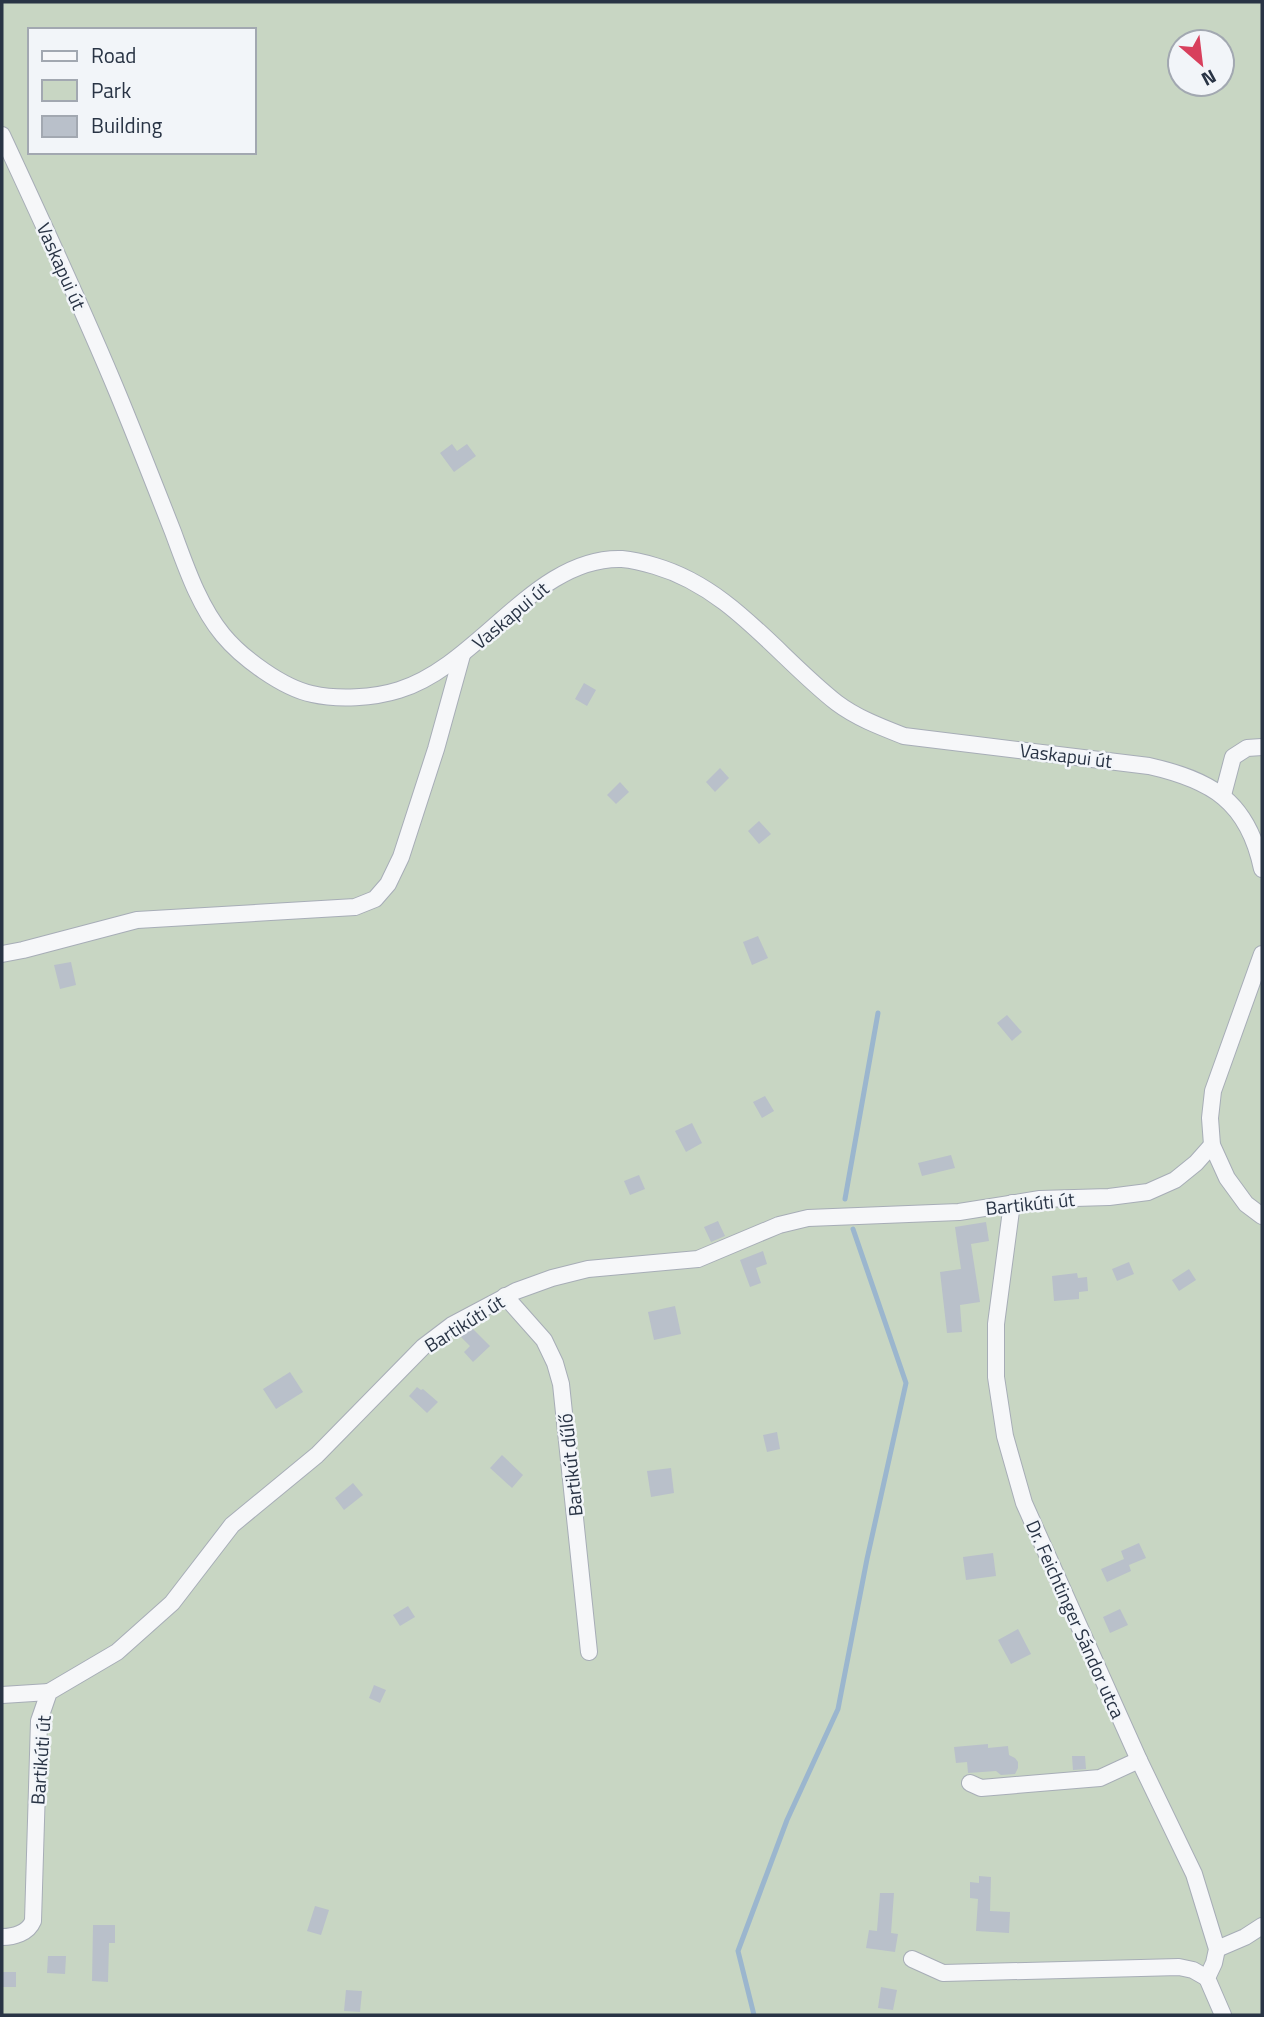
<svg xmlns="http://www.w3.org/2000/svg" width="1264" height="2017" font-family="'Titillium Web',sans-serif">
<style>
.green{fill:#c8d6c3;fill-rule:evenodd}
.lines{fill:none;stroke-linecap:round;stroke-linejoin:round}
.stream{stroke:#9bb6ce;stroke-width:5}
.building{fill:#b9c0ca}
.street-casing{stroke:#a7adb7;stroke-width:18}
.street{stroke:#f6f7f9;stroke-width:16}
.labels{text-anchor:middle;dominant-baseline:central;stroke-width:5;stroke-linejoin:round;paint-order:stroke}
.street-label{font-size:19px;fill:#293445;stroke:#f2f5f9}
</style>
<rect width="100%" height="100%" fill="#e2e6ec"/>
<!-- green -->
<path class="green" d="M2 2H1262V2015H2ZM30 30H254V152H30ZM1180 42H1222V84H1180Z"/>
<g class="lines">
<!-- stream -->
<g class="stream">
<polyline points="845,1199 878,1013"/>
<polyline points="754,2015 738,1951 787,1820 838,1709 867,1559 906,1383 853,1229"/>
</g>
</g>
<!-- building -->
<g class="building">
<polygon points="452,444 457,451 467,444 476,456 454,472 440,453"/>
<polygon points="584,683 596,690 587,706 575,699"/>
<polygon points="720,768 729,778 715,792 706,782"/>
<polygon points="620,782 629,792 616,804 607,795"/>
<polygon points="759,821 771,834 759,844 748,831"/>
<polygon points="758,936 768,958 752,965 743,942"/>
<polygon points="71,962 76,985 60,989 54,965"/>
<polygon points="1007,1015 1022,1032 1012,1041 997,1023"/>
<polygon points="765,1096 774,1111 762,1118 753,1102"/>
<polygon points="692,1123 702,1143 686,1152 675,1131"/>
<polygon points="951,1155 955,1168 922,1176 918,1163"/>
<polygon points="639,1175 645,1189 630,1195 624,1181"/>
<polygon points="718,1221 725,1236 711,1242 704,1227"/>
<polygon points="986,1222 989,1241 971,1244 980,1302 960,1305 962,1332 947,1333 940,1272 961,1269 955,1227"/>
<polygon points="763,1251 767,1264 756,1268 761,1283 750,1287 740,1260"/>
<polygon points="1129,1262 1134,1274 1117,1281 1112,1269"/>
<polygon points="1189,1269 1196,1280 1179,1291 1172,1280"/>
<polygon points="1077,1273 1078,1278 1087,1277 1088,1291 1079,1292 1079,1299 1054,1301 1052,1276"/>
<polygon points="675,1306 681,1334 654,1340 648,1312"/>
<polygon points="471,1327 490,1346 473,1362 464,1352 470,1346 460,1336"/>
<polygon points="290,1372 303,1392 276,1409 263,1389"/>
<polygon points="417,1387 421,1390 423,1389 438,1402 427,1413 409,1396"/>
<polygon points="777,1432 780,1449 767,1452 763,1435"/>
<polygon points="502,1455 523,1475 512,1488 490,1468"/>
<polygon points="671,1468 674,1493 651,1497 647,1471"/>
<polygon points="353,1483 363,1495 344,1510 335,1498"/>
<polygon points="1139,1543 1146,1558 1129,1565 1131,1571 1107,1582 1101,1569 1124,1559 1121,1551"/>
<polygon points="993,1553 996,1576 966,1580 963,1557"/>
<polygon points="408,1606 415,1617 400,1626 393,1615"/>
<polygon points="1120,1609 1128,1625 1110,1633 1103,1617"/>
<polygon points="1018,1629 1031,1654 1011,1664 998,1640"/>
<polygon points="374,1685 386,1690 380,1703 369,1698"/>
<polygon points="988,1744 988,1748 1008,1746 1009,1755 1015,1758 1018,1762 1018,1768 1015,1774 1001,1775 996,1771 968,1773 967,1762 956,1763 954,1747"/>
<polygon points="1072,1756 1085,1756 1086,1769 1073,1770"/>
<polygon points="979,1876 991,1877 990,1911 1010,1912 1009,1933 976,1931 978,1899 970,1898 970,1882 979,1883"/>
<polygon points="880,1893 894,1893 891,1933 898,1934 895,1952 866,1948 869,1930 877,1931"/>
<polygon points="315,1906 329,1910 321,1935 307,1931"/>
<polygon points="93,1925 115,1925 115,1943 109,1943 108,1982 92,1981"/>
<polygon points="48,1956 66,1956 65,1974 47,1973"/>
<rect x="2" y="1972" width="14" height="15"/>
<polygon points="881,1987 897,1990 893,2010 878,2008"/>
<polygon points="346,1990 362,1991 360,2012 344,2011"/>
</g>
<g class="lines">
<!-- street casing -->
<g class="street-casing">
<g id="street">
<path d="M2 135C42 221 82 307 118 394 137 440 155 486 173 532 186 567 199 606 223 635 242 658 283 688 312 694 338 700 374 698 399 690 480 665 535 556 622 559 633 560 645 563 655 566 731 588 777 656 837 703 857 718 881 727 904 736L1149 766C1211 780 1248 801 1262 869"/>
<polyline points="1223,795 1233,757 1247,748 1262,747"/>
<polyline points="2,954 23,950 137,920 355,907 375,899 388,884 401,857 436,749 462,655"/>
<polyline points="1262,954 1213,1091 1210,1118 1212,1145 1227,1178 1246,1204 1262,1216"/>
<polyline points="1012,1203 996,1324 996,1377 1005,1436 1024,1503 1139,1760 1194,1874 1217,1949 1214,1963 1207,1978 1223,2015"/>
<polyline points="505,1296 544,1340 555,1363 561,1384 589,1652"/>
<polyline points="2,1695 49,1692"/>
<polyline points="970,1783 981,1788 1100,1778 1139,1760"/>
<path d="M2 1937C14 1937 28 1933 33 1921L39 1721 49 1692 117 1652 172 1603 232 1525 317 1455 423 1347 452 1325 516 1291 552 1278 588 1269 698 1259 779 1225 808 1218 959 1212 1040 1199 1109 1197 1148 1192 1175 1180 1196 1163 1212 1145"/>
<polyline points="1217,1949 1245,1937 1262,1926"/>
<polyline points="912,1959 943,1973 1179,1967 1193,1970 1207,1978"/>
</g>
</g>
<!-- street -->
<use href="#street" class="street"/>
</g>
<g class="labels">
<!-- street labels -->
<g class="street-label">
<text transform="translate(62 266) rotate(66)">Vaskapui út</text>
<text transform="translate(510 615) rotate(-40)">Vaskapui út</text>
<text transform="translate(1066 755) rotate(7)">Vaskapui út</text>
<text transform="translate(1030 1203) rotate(-6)">Bartikúti út</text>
<text transform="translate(464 1323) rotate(-32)">Bartikúti út</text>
<text transform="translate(570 1465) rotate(-96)">Bartikút dűlő</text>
<text transform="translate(1076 1619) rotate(66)">Dr. Feichtinger Sándor utca</text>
<text transform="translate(40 1760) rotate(-86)">Bartikúti út</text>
</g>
</g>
<!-- border -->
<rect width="1264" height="2017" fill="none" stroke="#293445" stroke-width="7"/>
<!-- legend -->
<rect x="28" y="28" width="228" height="126" fill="#f2f5f9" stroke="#a2a8b1" stroke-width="2"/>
<rect x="42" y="51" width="35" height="10" fill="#f6f7f9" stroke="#a2a8b1" stroke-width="2"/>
<text x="91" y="63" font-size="21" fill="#293445">Road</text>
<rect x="42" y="80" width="35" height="21" fill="#c8d6c3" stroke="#a2a8b1" stroke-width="2"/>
<text x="91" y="98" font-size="21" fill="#293445">Park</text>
<rect x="42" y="116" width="35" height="21" fill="#b9c0ca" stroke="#a2a8b1" stroke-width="2"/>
<text x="91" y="133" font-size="21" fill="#293445">Building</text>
<!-- north arrow -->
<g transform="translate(1201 63) rotate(152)"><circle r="33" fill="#f2f5f9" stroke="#a2a8b1" stroke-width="2"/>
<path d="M0-5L12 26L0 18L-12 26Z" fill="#d8405d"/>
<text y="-10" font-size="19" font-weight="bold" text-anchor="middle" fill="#293445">N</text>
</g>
</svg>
